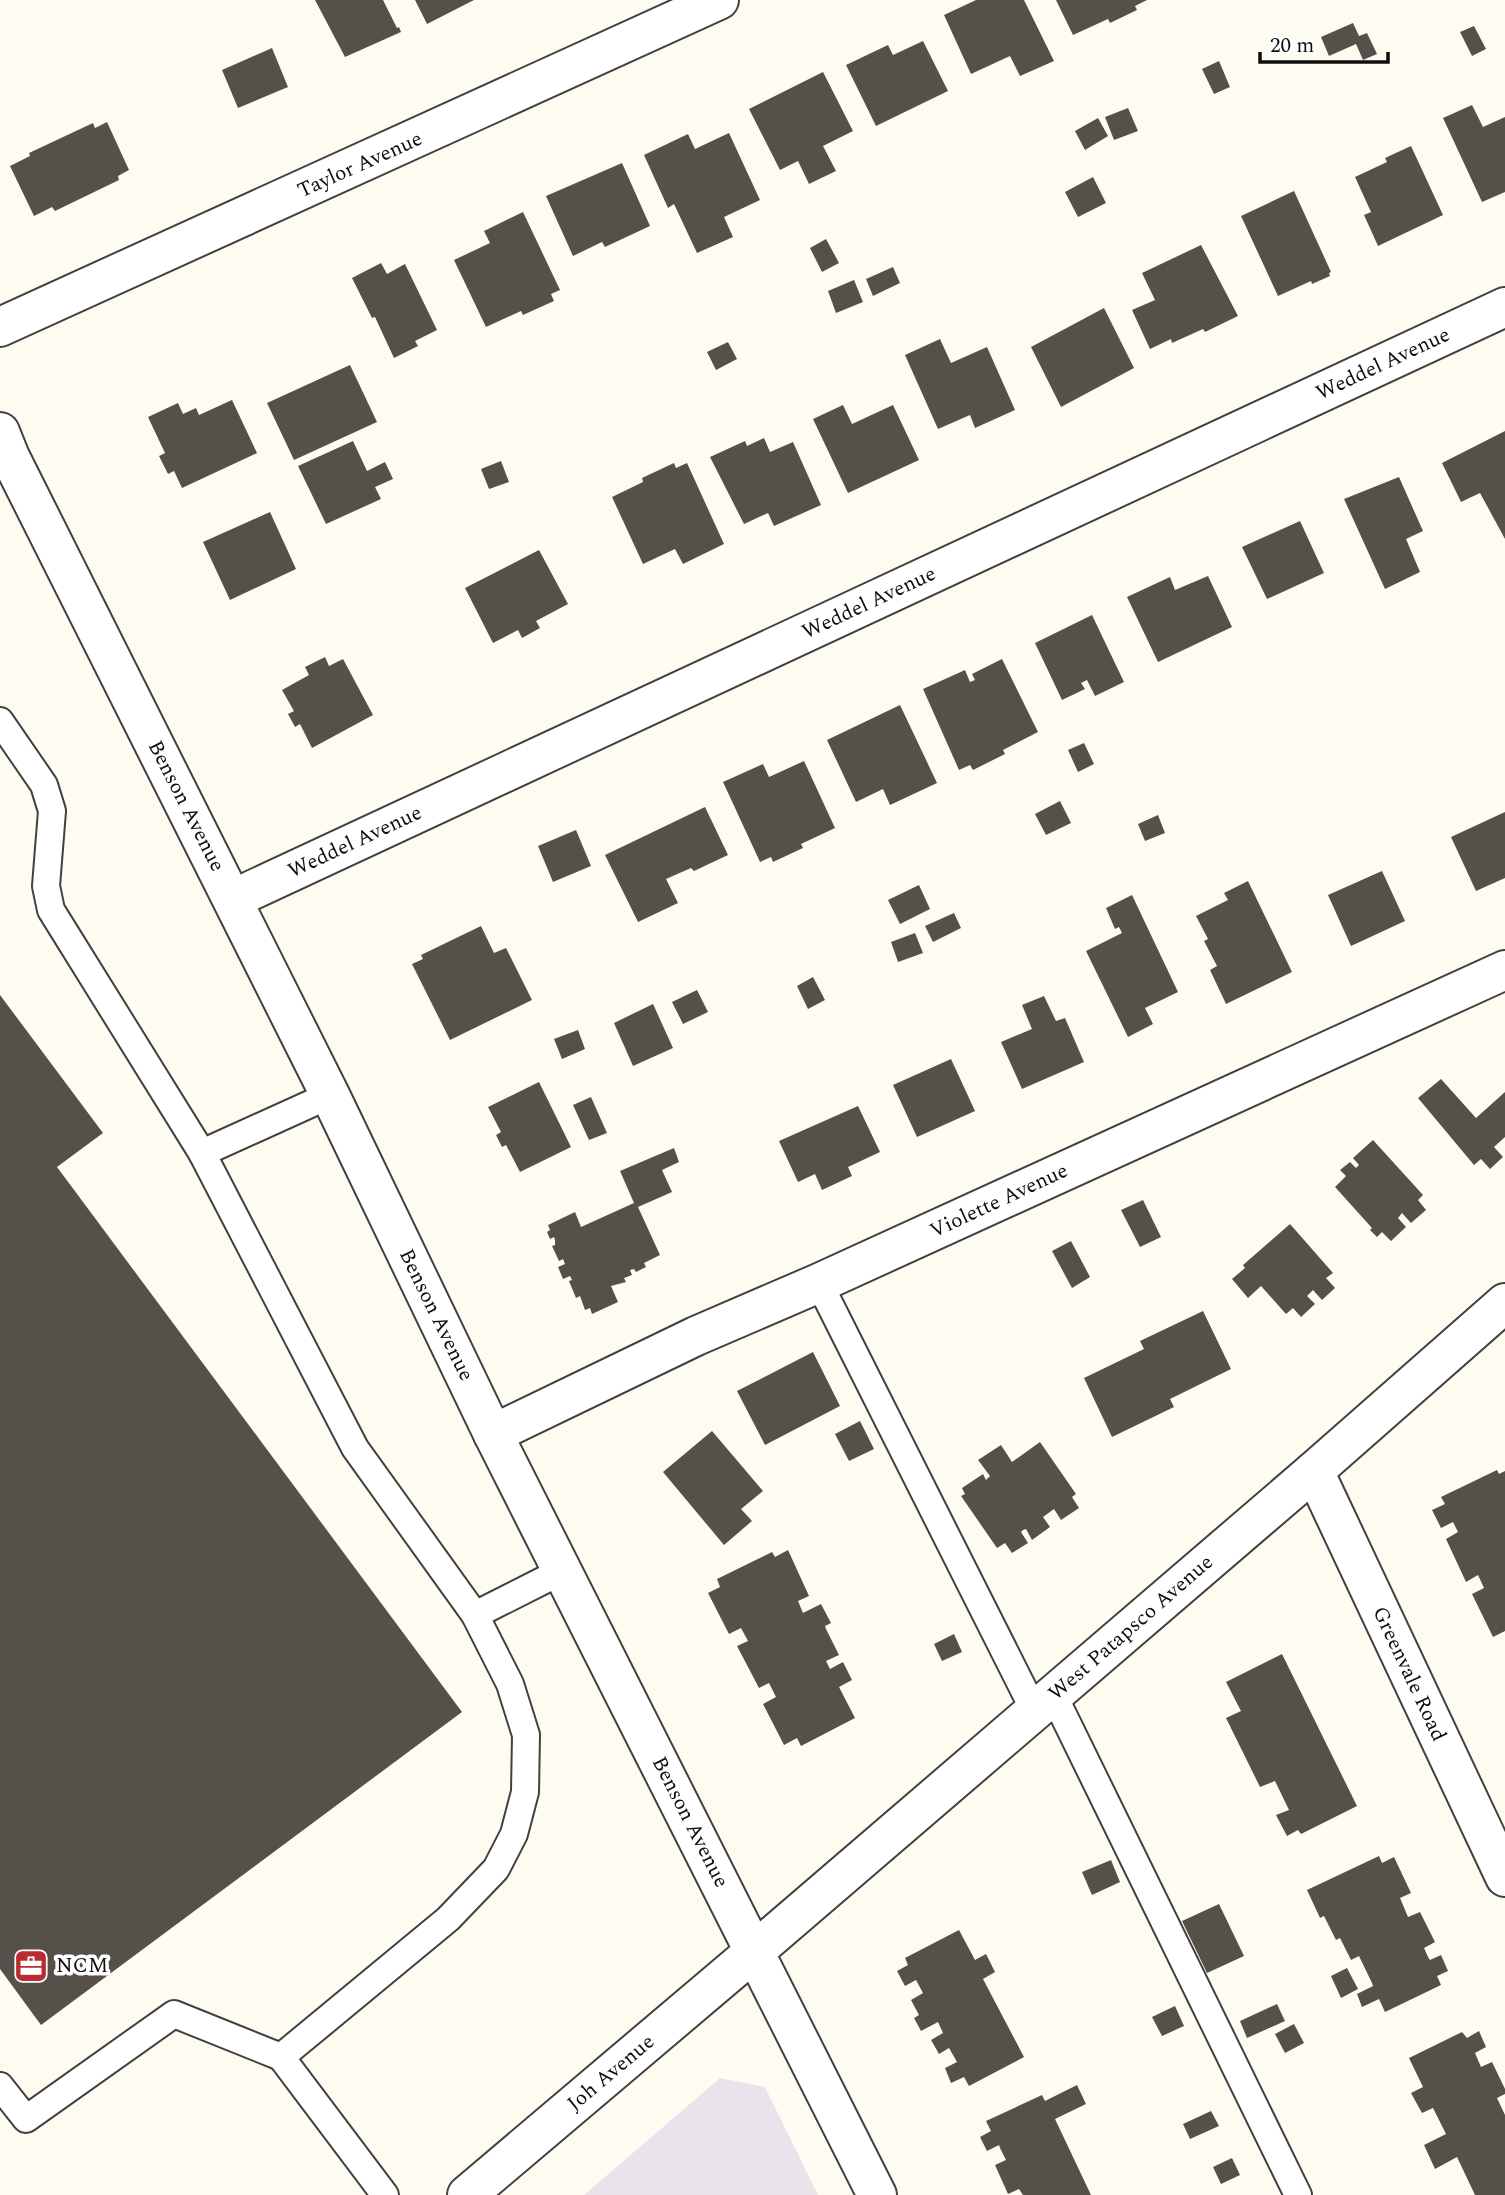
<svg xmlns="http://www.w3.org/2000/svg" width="1505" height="2195" font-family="Spectral,serif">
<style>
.industrial{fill:#ebe3ec}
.building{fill:#56504b}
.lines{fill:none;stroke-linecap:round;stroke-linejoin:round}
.service-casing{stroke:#414141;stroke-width:30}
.minor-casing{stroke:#414141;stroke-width:42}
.tertiary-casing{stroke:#414141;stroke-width:42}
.service{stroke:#fff;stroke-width:26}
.minor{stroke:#fff;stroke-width:38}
.tertiary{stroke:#fff;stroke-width:38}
.labels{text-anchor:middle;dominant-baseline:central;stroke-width:7;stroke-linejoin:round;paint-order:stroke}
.street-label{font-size:21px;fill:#0e0e0e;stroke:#fff}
.poi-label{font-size:21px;fill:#0e0e0e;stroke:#fff;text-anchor:start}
</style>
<rect width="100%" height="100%" fill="#fefcf0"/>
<!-- industrial -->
<polygon class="industrial" points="720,2078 765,2087 818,2195 584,2195"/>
<!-- building -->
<g class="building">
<polygon points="315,0 383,0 397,28 399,27 401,32 345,57"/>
<polygon points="415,0 474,0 427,24"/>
<polygon points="976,0 1024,0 1054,61 1020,76 1010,56 971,74 944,15"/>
<polygon points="1056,0 1147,0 1135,6 1137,10 1110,23 1108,19 1073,35"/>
<polygon points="1353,23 1359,36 1367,33 1377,54 1363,60 1356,44 1329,56 1321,37"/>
<polygon points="1474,26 1486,49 1472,56 1460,32"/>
<polygon points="923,41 948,91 876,126 846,65 888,45 893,55"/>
<polygon points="272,48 288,87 238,108 222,70"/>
<polygon points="1219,61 1230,87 1214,94 1202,69"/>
<polygon points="823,72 853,131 823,146 836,171 809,184 798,161 780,170 749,109"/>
<polygon points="1472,105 1483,127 1505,117 1505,192 1482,202 1443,118"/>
<polygon points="1128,108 1138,131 1114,140 1105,117"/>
<polygon points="1098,118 1108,136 1085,150 1075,131"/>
<polygon points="107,122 129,170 118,176 119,180 55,211 52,207 34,216 10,166 30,156 29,153 93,123 95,128"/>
<polygon points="729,133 760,200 724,217 733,237 697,253 674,204 668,208 644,155 688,134 695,149"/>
<polygon points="1411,146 1443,215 1378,246 1364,215 1371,212 1355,177 1387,162 1385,158"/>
<polygon points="622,163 650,226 605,247 602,242 573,256 546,196"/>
<polygon points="1093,177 1106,203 1078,217 1065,192"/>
<polygon points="1294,191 1331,272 1329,273 1330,276 1312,284 1311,281 1278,296 1241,216"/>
<polygon points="523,212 560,290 551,294 554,301 523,315 521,311 486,327 454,260 490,243 484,231"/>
<polygon points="826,239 839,263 822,272 810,248"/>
<polygon points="1201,245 1238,316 1205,332 1203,329 1172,343 1171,339 1150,349 1132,310 1155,300 1142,273"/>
<polygon points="381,263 387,274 405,264 437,330 415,341 418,346 394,358 375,317 372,318 352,278"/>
<polygon points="893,267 900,283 873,296 866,279"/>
<polygon points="854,280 863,302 836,313 828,291"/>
<polygon points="1104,308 1134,368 1061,407 1031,347"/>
<polygon points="940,339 951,363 987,347 1015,410 975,428 970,415 938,429 905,355"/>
<polygon points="728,342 737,359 716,370 707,352"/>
<polygon points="350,365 377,422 294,460 267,403"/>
<polygon points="232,400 257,453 182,488 174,471 168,474 159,456 165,453 148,417 178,403 183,414 196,408 199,415"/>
<polygon points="843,405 852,424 893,405 919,460 848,493 813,419"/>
<polygon points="1505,431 1505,539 1480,493 1461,502 1442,463"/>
<polygon points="764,438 770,452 793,442 821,505 774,526 768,513 744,524 710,457 745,441 747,446"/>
<polygon points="353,441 367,471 385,462 393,479 375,487 381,499 326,524 298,466"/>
<polygon points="501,461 509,482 489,489 481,469"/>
<polygon points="674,463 676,468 687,463 724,544 683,564 675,549 643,564 612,497 643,482 642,478"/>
<polygon points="1399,477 1423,531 1406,539 1420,572 1385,589 1344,499"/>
<polygon points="270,512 296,569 230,600 203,542"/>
<polygon points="1300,521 1324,573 1267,599 1242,547"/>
<polygon points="539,550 568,604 536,621 540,628 522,638 518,630 493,643 465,588"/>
<polygon points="1208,576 1232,627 1158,662 1127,597 1170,577 1175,590"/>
<polygon points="1092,615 1124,682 1095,696 1087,680 1081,683 1085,689 1062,700 1035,643"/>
<polygon points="325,657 329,666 343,659 373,715 312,748 300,724 295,727 288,714 294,711 282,690 309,675 305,667"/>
<polygon points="1002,659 1038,732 1003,750 1005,754 973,770 970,765 959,770 923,689 965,670 970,682 975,680 972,674"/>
<polygon points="900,705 937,783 890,805 883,789 856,802 827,740"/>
<polygon points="1084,743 1094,764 1078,772 1068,750"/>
<polygon points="804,761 835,828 801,844 803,848 773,862 771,857 760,862 723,782 763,764 769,777"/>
<polygon points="1060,801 1071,823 1046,835 1035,814"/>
<polygon points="705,807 728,855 694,871 691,868 666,879 678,903 638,922 605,855"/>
<polygon points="1505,812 1505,878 1476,891 1451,837"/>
<polygon points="1158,815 1165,833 1145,841 1138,824"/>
<polygon points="576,830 591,866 553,882 538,846"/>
<polygon points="1382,871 1405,921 1351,946 1328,895"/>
<polygon points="1248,881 1292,972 1226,1004 1210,970 1217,966 1204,941 1208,939 1196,916 1228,900 1224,893"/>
<polygon points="919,885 930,909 900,924 888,900"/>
<polygon points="1132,895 1178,992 1145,1008 1153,1024 1128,1037 1086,951 1122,933 1119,927 1115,929 1106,908"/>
<polygon points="954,913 961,928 933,942 925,926"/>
<polygon points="481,926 494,953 506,948 532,1000 450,1040 412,964 423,959 421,955"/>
<polygon points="915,933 923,953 898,962 891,942"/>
<polygon points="813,977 825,1000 808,1009 797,986"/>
<polygon points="697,990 708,1012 683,1024 672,1002"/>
<polygon points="0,995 103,1133 57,1167 462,1712 41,2025 0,1969"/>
<polygon points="1044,996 1056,1021 1065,1018 1084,1062 1022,1089 1001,1042 1032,1029 1022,1005"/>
<polygon points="653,1004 673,1048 633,1066 614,1023"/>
<polygon points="578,1030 585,1049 562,1059 554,1039"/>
<polygon points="951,1059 975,1111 917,1137 893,1085"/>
<polygon points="1441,1079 1476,1118 1505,1092 1505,1137 1494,1147 1503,1157 1490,1169 1481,1159 1474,1165 1418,1098"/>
<polygon points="539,1082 571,1147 520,1172 506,1145 502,1147 496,1135 501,1132 488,1107"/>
<polygon points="591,1097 607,1133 589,1140 573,1105"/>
<polygon points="858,1106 880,1152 848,1167 852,1176 822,1190 815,1174 798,1182 779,1141"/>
<polygon points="1373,1140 1423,1195 1418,1200 1426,1210 1411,1223 1402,1213 1398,1218 1406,1227 1391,1241 1382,1232 1377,1237 1370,1230 1372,1228 1335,1187 1346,1176 1340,1170 1350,1162 1356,1168 1359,1165 1353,1158"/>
<polygon points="674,1148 679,1162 662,1170 672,1192 638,1207 660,1255 644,1263 646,1267 636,1272 634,1269 630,1270 632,1275 624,1278 626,1282 611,1286 618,1302 592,1314 590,1308 585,1310 580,1296 576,1298 569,1281 572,1280 570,1276 563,1279 558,1267 565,1264 563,1259 559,1261 552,1246 555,1245 555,1240 554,1237 550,1239 547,1232 550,1230 548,1225 575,1212 581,1227 634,1203 620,1171"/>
<polygon points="1143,1200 1161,1237 1140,1247 1121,1210"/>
<polygon points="1290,1224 1333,1273 1326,1278 1335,1288 1322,1300 1313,1290 1307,1296 1315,1304 1301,1317 1293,1308 1286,1314 1261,1286 1248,1298 1232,1279 1245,1268 1243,1265"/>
<polygon points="1071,1241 1090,1277 1072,1288 1052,1251"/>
<polygon points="1203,1311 1231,1369 1170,1399 1174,1407 1112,1437 1084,1378 1144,1349 1140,1341"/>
<polygon points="813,1352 840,1406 765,1445 737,1391"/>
<polygon points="860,1421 874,1449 849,1461 835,1434"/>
<polygon points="712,1431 763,1491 741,1509 752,1521 724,1545 663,1472"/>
<polygon points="1040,1442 1076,1494 1072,1497 1079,1508 1061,1520 1054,1509 1043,1517 1050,1527 1032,1540 1026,1529 1023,1530 1021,1532 1028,1543 1012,1553 1005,1543 997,1548 961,1496 965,1494 962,1488 983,1474 986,1480 990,1476 978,1460 1001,1445 1012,1462"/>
<polygon points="1497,1470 1499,1474 1505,1471 1505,1631 1493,1637 1472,1594 1484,1588 1478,1575 1466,1582 1446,1539 1458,1532 1453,1522 1441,1528 1432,1510 1445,1504 1441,1497"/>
<polygon points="788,1550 809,1596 798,1601 803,1613 821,1604 831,1623 825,1626 826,1629 839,1655 826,1661 830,1669 843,1662 852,1680 839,1687 855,1718 801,1746 797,1738 784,1745 763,1704 776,1697 769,1683 759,1688 737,1646 748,1641 741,1628 729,1634 708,1593 720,1587 717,1579 772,1552 775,1557"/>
<polygon points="954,1634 962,1652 942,1661 934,1644"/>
<polygon points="1282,1654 1357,1806 1301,1834 1298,1830 1287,1836 1276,1815 1289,1810 1275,1781 1260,1787 1226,1718 1241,1711 1226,1682"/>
<polygon points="1379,1856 1382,1863 1394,1857 1411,1893 1400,1898 1408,1917 1420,1912 1435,1942 1424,1948 1428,1957 1430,1960 1441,1955 1448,1971 1437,1976 1441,1985 1385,2012 1379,1999 1362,2007 1357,1994 1373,1986 1372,1983 1359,1956 1351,1960 1340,1938 1336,1940 1324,1916 1320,1918 1307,1890"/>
<polygon points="1111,1860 1120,1882 1092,1895 1082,1872"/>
<polygon points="1219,1904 1244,1956 1207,1973 1182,1921"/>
<polygon points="959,1930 975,1960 986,1954 995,1972 983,1979 1024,2057 969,2086 964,2077 951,2083 945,2068 957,2062 949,2048 939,2054 931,2040 943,2033 938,2022 921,2031 914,2018 919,2015 911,2000 923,1993 916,1980 905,1986 897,1971 908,1965 905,1958"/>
<polygon points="1347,1968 1358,1989 1341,1998 1331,1976"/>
<polygon points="1277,2004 1285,2021 1247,2038 1240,2021"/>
<polygon points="1175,2006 1184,2026 1162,2036 1152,2017"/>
<polygon points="1294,2024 1304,2043 1285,2053 1275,2034"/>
<polygon points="1479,2031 1486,2047 1475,2053 1481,2067 1492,2062 1505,2089 1505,2094 1497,2098 1505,2115 1505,2195 1475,2195 1457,2157 1435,2169 1424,2145 1446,2134 1433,2108 1422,2113 1411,2093 1423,2087 1409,2058 1462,2032 1467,2038"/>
<polygon points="1077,2085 1086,2104 1055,2119 1091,2195 1023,2195 1019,2189 1008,2194 995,2165 1006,2160 1000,2148 999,2145 987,2151 980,2137 991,2131 986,2121 1042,2095 1045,2101"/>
<polygon points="1211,2111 1219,2126 1190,2139 1183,2124"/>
<polygon points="1232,2158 1240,2175 1221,2184 1213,2167"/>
</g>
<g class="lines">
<!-- service casing -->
<g class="service-casing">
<g id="service">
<polyline points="0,721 44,785 52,811 46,886 51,910 202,1153"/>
<polyline points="330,1095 202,1153 355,1448 475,1615 562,1571"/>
<polyline points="819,1283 1034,1710"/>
<polyline points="1053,1694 1298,2195"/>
<polyline points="0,2086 26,2119 174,2014 281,2057"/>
<polyline points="385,2195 281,2057 448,1919 496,1869 514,1834 525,1792 526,1735 510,1684 475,1615"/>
</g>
</g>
<!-- minor casing -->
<g class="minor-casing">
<g id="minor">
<polyline points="0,327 719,0"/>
<polyline points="233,899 1505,307"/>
<polyline points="493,1434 696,1336 819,1283 1505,970"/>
<polyline points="1314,1471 1505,1877"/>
<polyline points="755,1951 1314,1471 1505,1303"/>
</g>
</g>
<!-- tertiary casing -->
<g class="tertiary-casing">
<g id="tertiary">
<polyline points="0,432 10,457 330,1095 493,1434 877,2195"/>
<polyline points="467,2195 755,1951"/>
</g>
</g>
<!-- service -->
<use href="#service" class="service"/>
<!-- minor -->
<use href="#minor" class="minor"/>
<!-- tertiary -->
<use href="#tertiary" class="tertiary"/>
</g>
<!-- icons -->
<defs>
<g id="office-square" transform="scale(1.75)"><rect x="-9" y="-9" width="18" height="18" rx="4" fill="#b82c30" stroke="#fff"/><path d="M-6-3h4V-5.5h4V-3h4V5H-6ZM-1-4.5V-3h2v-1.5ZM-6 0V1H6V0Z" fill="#fff"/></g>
</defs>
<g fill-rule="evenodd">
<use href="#office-square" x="31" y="1966"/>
</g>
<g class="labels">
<!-- street labels -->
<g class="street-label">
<text transform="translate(360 165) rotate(-24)">Taylor Avenue</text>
<text transform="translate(1383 364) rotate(-25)">Weddel Avenue</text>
<text transform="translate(869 603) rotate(-25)">Weddel Avenue</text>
<text transform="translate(186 806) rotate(63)">Benson Avenue</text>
<text transform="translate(355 842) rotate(-25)">Weddel Avenue</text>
<text transform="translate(999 1201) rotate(-25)">Violette Avenue</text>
<text transform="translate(436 1315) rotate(64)">Benson Avenue</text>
<text transform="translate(1131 1628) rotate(-41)">West Patapsco Avenue</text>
<text transform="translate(1409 1674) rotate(65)">Greenvale Road</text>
<text transform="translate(690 1822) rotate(63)">Benson Avenue</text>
<text transform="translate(611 2073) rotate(-40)">Joh Avenue</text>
</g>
<!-- poi labels -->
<g class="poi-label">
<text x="56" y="1966">NCM</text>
</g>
</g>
<!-- scale -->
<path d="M1260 52v10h128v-10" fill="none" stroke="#0e0e0e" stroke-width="3.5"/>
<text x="1270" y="52" font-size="21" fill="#0e0e0e" stroke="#ffffff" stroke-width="5" paint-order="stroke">20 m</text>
</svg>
